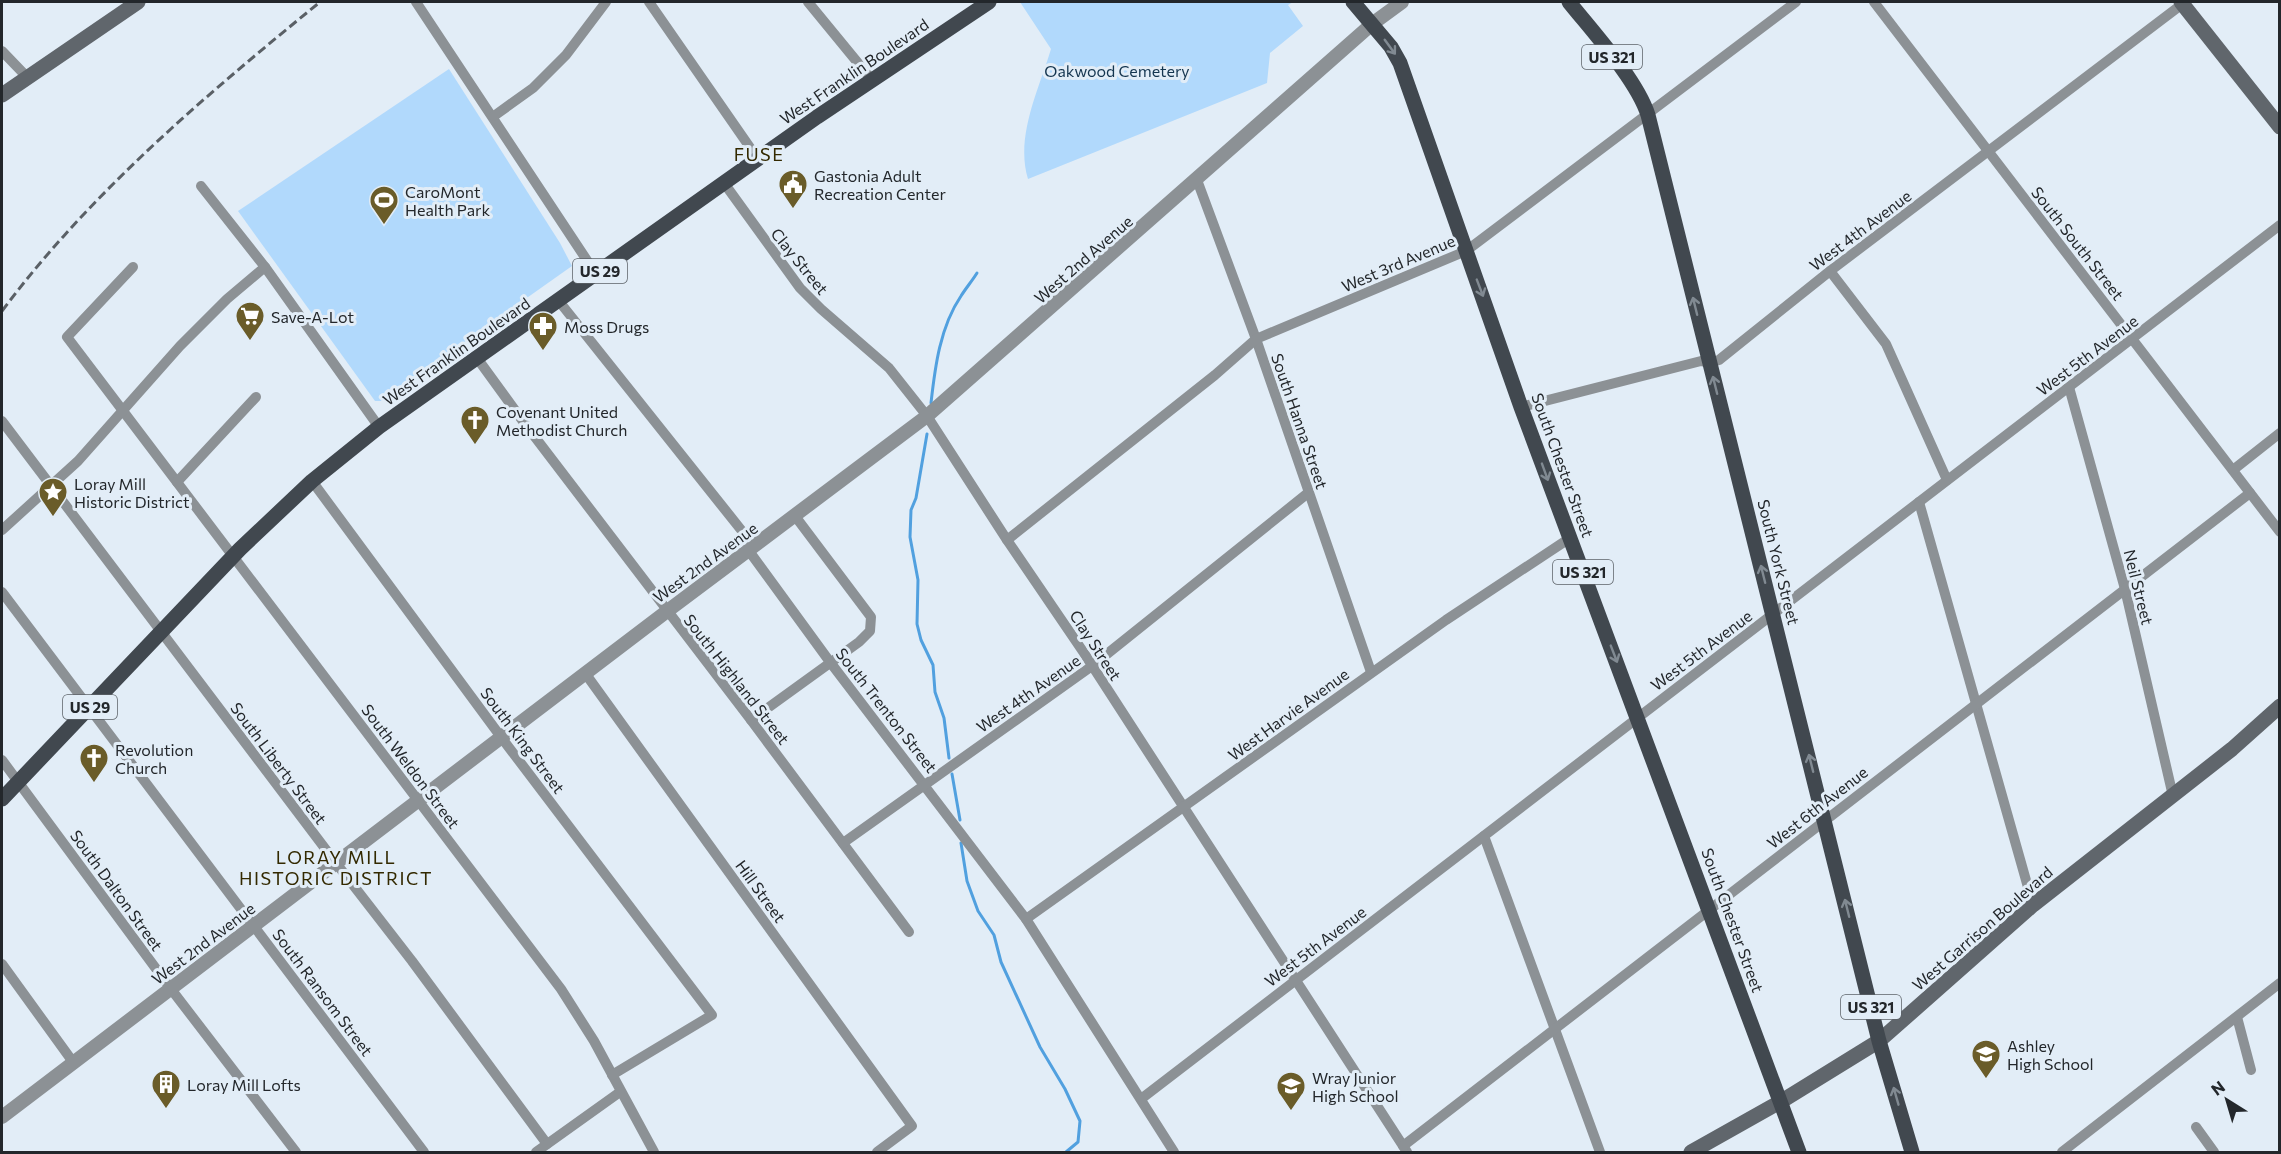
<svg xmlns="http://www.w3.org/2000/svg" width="2281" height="1154" font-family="Commissioner,sans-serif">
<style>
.green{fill:#b1d9fc}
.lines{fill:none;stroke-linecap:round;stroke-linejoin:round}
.stream{stroke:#51a0df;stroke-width:3}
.minor{stroke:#8c9195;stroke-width:10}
.tertiary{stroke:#8c9195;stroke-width:14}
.secondary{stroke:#60666c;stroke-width:15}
.primary{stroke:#41484f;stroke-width:15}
.rail{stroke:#5a6066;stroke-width:3;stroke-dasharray:9 4.5;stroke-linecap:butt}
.oneway{stroke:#818a92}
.labels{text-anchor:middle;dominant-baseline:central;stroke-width:6;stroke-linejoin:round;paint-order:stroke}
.shield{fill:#e2edf7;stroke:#5c6268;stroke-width:1.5}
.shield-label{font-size:15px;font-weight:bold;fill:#23272b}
.park-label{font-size:16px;fill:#14354f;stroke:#e2edf7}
.street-label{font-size:16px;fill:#23272b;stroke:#e2edf7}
.poi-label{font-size:16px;fill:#23272b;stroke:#e2edf7;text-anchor:start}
.neighbourhood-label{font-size:18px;letter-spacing:1.5px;fill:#332900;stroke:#e2edf7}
</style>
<rect width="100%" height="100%" fill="#e2edf7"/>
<!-- green -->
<g class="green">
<path d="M1020 2H1293L1288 5 1303 26 1270 53 1267 83 1028 179C1015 137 1039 89 1051 49Z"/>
<polygon points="449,69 560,243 572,266 381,401 375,401 238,211"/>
</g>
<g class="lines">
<!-- stream -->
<g class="stream">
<path d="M931 403C935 367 940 327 961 296 966 288 972 281 977 273"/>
<polyline points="927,434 916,498 911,510 910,537 918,580 917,624 921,640 933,665 935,692 944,718 949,758"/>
<polyline points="952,774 960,820"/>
<polyline points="961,843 967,881 978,911 994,935 1001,962 1040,1047 1065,1089 1080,1121 1078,1142 1066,1152"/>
</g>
<!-- minor -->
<g class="minor">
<polyline points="416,2 596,274"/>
<polyline points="649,2 758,159"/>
<polyline points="808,2 872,80"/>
<polyline points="1874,2 2280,532"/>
<polyline points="2,51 27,77"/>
<polyline points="494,116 533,88 566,55 606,2"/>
<polyline points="1197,180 1256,339 1371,672"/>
<polyline points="724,183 800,288 821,309 889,368 927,416 1007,540 1084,653 1407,1152"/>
<polyline points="201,186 265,267 379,427"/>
<polyline points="133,267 67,337 561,989 594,1041 654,1152"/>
<polyline points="1830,271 1886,344 1947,480"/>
<polyline points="558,300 746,536 749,551 830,662 1026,919 1174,1152"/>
<polyline points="477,358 525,424 751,720 909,932"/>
<polyline points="2069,387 2125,589 2173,796"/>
<polyline points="1521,407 1701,361 1709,363 1719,360 1830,271 2185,2"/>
<polyline points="2,421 336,863 412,961 547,1144"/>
<polyline points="2233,470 2280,433"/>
<polyline points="312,481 501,737 712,1015 612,1075"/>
<polyline points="177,482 256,397"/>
<polyline points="1919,502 2033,905"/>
<polyline points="2,530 78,461 180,346 227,299 265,267"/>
<polyline points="1007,540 1215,375 1256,339 1466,251 1796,2"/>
<polyline points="2,592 424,1152"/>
<polyline points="585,673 912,1126 877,1152"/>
<polyline points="751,720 859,642 870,631 871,617 795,516"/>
<polyline points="2,760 171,989 296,1152"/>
<polyline points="1484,836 1600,1152"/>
<polyline points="843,843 1092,666 1308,493"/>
<polyline points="1026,919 1446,620 1570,538"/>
<polyline points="2,964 73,1062"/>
<polyline points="2237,1017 2251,1070"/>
<polyline points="1141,1099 2280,225"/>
<polyline points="2196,1127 2214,1152"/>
<polyline points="1403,1146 2250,493"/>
<polyline points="536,1152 620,1092"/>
<polyline points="2062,1152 2280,983"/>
</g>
<!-- tertiary -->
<polyline class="tertiary" points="2,1117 666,612 927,416 1372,24 1402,2"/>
<!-- secondary -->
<g class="secondary">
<polyline points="2181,2 2280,127"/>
<polyline points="2,95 138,2"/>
<polyline points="1691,1152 1780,1102 1879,1041 2033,905 2232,749 2280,706"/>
</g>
<!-- primary -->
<g class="primary">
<polyline points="1353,2 1391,47 1400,63 1521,407 1799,1152"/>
<path d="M1569 2C1593 32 1637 80 1648 115L1879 1041 1912 1152"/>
<polyline points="2,799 240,549 312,481 379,427 817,117 989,2"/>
</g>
<!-- rail -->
<path class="rail" d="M2 311C91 192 206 95 320 2"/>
</g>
<!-- one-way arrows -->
<defs><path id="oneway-shaft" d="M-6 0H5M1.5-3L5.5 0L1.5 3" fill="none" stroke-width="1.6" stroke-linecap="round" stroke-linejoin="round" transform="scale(1.5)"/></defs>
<g class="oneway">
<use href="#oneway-shaft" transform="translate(1390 47) rotate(54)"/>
<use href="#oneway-shaft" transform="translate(1480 288) rotate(69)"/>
<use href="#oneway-shaft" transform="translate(1695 306) rotate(-104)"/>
<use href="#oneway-shaft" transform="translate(1715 385) rotate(-104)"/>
<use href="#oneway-shaft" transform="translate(1545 472) rotate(70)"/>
<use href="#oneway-shaft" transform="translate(1763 574) rotate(-104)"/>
<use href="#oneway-shaft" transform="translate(1614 654) rotate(69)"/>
<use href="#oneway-shaft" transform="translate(1811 763) rotate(-104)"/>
<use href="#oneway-shaft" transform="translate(1847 908) rotate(-104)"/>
<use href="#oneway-shaft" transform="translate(1896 1096) rotate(-106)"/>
</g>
<!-- icons -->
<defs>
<g id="civic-pin" transform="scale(1.5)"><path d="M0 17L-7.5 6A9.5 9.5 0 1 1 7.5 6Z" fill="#6a5c29" stroke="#e2edf7"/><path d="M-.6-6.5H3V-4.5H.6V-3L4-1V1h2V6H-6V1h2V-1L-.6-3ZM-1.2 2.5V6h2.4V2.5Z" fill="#fff"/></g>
<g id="stadium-pin" transform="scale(1.5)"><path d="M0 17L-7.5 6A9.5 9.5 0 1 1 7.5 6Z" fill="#6a5c29" stroke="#e2edf7"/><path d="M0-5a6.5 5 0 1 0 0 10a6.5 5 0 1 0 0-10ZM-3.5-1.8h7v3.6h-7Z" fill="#fff"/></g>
<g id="supermarket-pin" transform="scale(1.5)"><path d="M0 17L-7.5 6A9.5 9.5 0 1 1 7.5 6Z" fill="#6a5c29" stroke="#e2edf7"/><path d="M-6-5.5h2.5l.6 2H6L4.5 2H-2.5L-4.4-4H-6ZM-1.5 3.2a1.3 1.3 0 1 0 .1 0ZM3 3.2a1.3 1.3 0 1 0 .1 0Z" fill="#fff"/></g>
<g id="pharmacy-pin" transform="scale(1.5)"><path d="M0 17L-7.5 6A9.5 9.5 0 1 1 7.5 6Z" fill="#6a5c29" stroke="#e2edf7"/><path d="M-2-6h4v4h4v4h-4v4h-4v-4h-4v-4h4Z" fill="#fff"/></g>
<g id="church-pin" transform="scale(1.5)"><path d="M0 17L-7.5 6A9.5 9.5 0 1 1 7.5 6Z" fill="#6a5c29" stroke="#e2edf7"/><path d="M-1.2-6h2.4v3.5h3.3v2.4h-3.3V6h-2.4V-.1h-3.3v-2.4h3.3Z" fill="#fff"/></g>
<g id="sight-pin" transform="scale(1.5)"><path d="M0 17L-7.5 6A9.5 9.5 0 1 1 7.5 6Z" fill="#6a5c29" stroke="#e2edf7"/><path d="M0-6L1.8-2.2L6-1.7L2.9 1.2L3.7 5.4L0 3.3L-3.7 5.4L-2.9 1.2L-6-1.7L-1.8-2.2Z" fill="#fff"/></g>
<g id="school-pin" transform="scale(1.5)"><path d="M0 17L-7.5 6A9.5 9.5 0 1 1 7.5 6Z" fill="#6a5c29" stroke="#e2edf7"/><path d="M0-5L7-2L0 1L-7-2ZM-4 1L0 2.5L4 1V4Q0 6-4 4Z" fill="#fff"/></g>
<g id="building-pin" transform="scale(1.5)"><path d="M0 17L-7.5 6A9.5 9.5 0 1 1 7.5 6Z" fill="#6a5c29" stroke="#e2edf7"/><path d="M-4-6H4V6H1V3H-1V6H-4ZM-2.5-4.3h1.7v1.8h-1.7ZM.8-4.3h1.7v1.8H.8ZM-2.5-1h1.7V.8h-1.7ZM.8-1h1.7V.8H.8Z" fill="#fff"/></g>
</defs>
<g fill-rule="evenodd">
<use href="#civic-pin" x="793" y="184"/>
<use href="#stadium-pin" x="384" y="200"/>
<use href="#supermarket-pin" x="250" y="316"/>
<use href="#pharmacy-pin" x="543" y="326"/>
<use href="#church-pin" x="475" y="420"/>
<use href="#sight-pin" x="53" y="492"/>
<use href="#church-pin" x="94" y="758"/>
<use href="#school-pin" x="1986" y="1054"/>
<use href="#building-pin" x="166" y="1084"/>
<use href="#school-pin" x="1291" y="1086"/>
</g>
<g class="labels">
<!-- shield labels -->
<g class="shield">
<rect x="1582" y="45" width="60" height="24" rx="4.5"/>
<rect x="573" y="259" width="54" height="24" rx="4.5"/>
<rect x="1553" y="560" width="60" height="24" rx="4.5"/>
<rect x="63" y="695" width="54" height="24" rx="4.5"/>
<rect x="1841" y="995" width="60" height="24" rx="4.5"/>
</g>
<g class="shield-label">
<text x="1612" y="57">US 321</text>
<text x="600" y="271">US 29</text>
<text x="1583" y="572">US 321</text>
<text x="90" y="707">US 29</text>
<text x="1871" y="1007">US 321</text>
</g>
<!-- park labels -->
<g class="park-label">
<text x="1117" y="70">Oakwood Cemetery</text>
</g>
<!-- street labels -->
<g class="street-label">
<text transform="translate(854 71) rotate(-34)">West Franklin Boulevard</text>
<text transform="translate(1860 230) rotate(-37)">West 4th Avenue</text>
<text transform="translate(2078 243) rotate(52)">South South Street</text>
<text transform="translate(1083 259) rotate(-41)">West 2nd Avenue</text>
<text transform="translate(800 261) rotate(51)">Clay Street</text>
<text transform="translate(1398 263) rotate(-23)">West 3rd Avenue</text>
<text transform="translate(456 351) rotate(-35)">West Franklin Boulevard</text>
<text transform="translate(2087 355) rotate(-37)">West 5th Avenue</text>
<text transform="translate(1300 421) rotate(71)">South Hanna Street</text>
<text transform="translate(1563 465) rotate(70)">South Chester Street</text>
<text transform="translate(705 562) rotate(-36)">West 2nd Avenue</text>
<text transform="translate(1779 562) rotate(76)">South York Street</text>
<text transform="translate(2139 587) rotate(76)">Neil Street</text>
<text transform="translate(1096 645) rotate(57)">Clay Street</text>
<text transform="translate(1701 650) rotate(-37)">West 5th Avenue</text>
<text transform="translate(737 679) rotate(52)">South Highland Street</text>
<text transform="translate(1028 693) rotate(-35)">West 4th Avenue</text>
<text transform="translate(887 710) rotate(52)">South Trenton Street</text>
<text transform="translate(1288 714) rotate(-36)">West Harvie Avenue</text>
<text transform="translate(523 740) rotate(53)">South King Street</text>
<text transform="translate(279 763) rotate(53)">South Liberty Street</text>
<text transform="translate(411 766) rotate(53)">South Weldon Street</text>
<text transform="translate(1817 807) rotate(-38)">West 6th Avenue</text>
<text transform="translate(117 890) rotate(54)">South Dalton Street</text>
<text transform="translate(761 891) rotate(54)">Hill Street</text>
<text transform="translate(1733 920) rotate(70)">South Chester Street</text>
<text transform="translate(1982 928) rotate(-41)">West Garrison Boulevard</text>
<text transform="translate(203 943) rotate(-37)">West 2nd Avenue</text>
<text transform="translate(1315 946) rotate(-37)">West 5th Avenue</text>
<text transform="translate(323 992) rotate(53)">South Ransom Street</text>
</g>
<!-- poi labels -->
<g class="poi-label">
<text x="814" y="175">Gastonia Adult<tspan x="814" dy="18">Recreation Center</tspan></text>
<text x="405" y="191">CaroMont<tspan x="405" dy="18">Health Park</tspan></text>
<text x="271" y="316">Save-A-Lot</text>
<text x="564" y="326">Moss Drugs</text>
<text x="496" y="411">Covenant United<tspan x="496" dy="18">Methodist Church</tspan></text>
<text x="74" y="483">Loray Mill<tspan x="74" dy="18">Historic District</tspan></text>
<text x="115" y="749">Revolution<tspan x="115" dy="18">Church</tspan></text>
<text x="2007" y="1045">Ashley<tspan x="2007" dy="18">High School</tspan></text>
<text x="1312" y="1077">Wray Junior<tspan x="1312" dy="18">High School</tspan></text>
<text x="187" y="1084">Loray Mill Lofts</text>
</g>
<!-- neighbourhood labels -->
<g class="neighbourhood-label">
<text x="759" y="154">FUSE</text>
<text x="336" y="857">LORAY MILL<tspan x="336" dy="21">HISTORIC DISTRICT</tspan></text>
</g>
</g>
<!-- border -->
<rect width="2281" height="1154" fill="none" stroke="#23272b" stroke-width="6"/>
<!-- north arrow -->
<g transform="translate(2227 1100) rotate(323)" stroke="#e2edf7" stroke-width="4.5" paint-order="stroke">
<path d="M0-4.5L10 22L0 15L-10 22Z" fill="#23272b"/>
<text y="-9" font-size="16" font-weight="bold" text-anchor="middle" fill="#23272b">N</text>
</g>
</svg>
